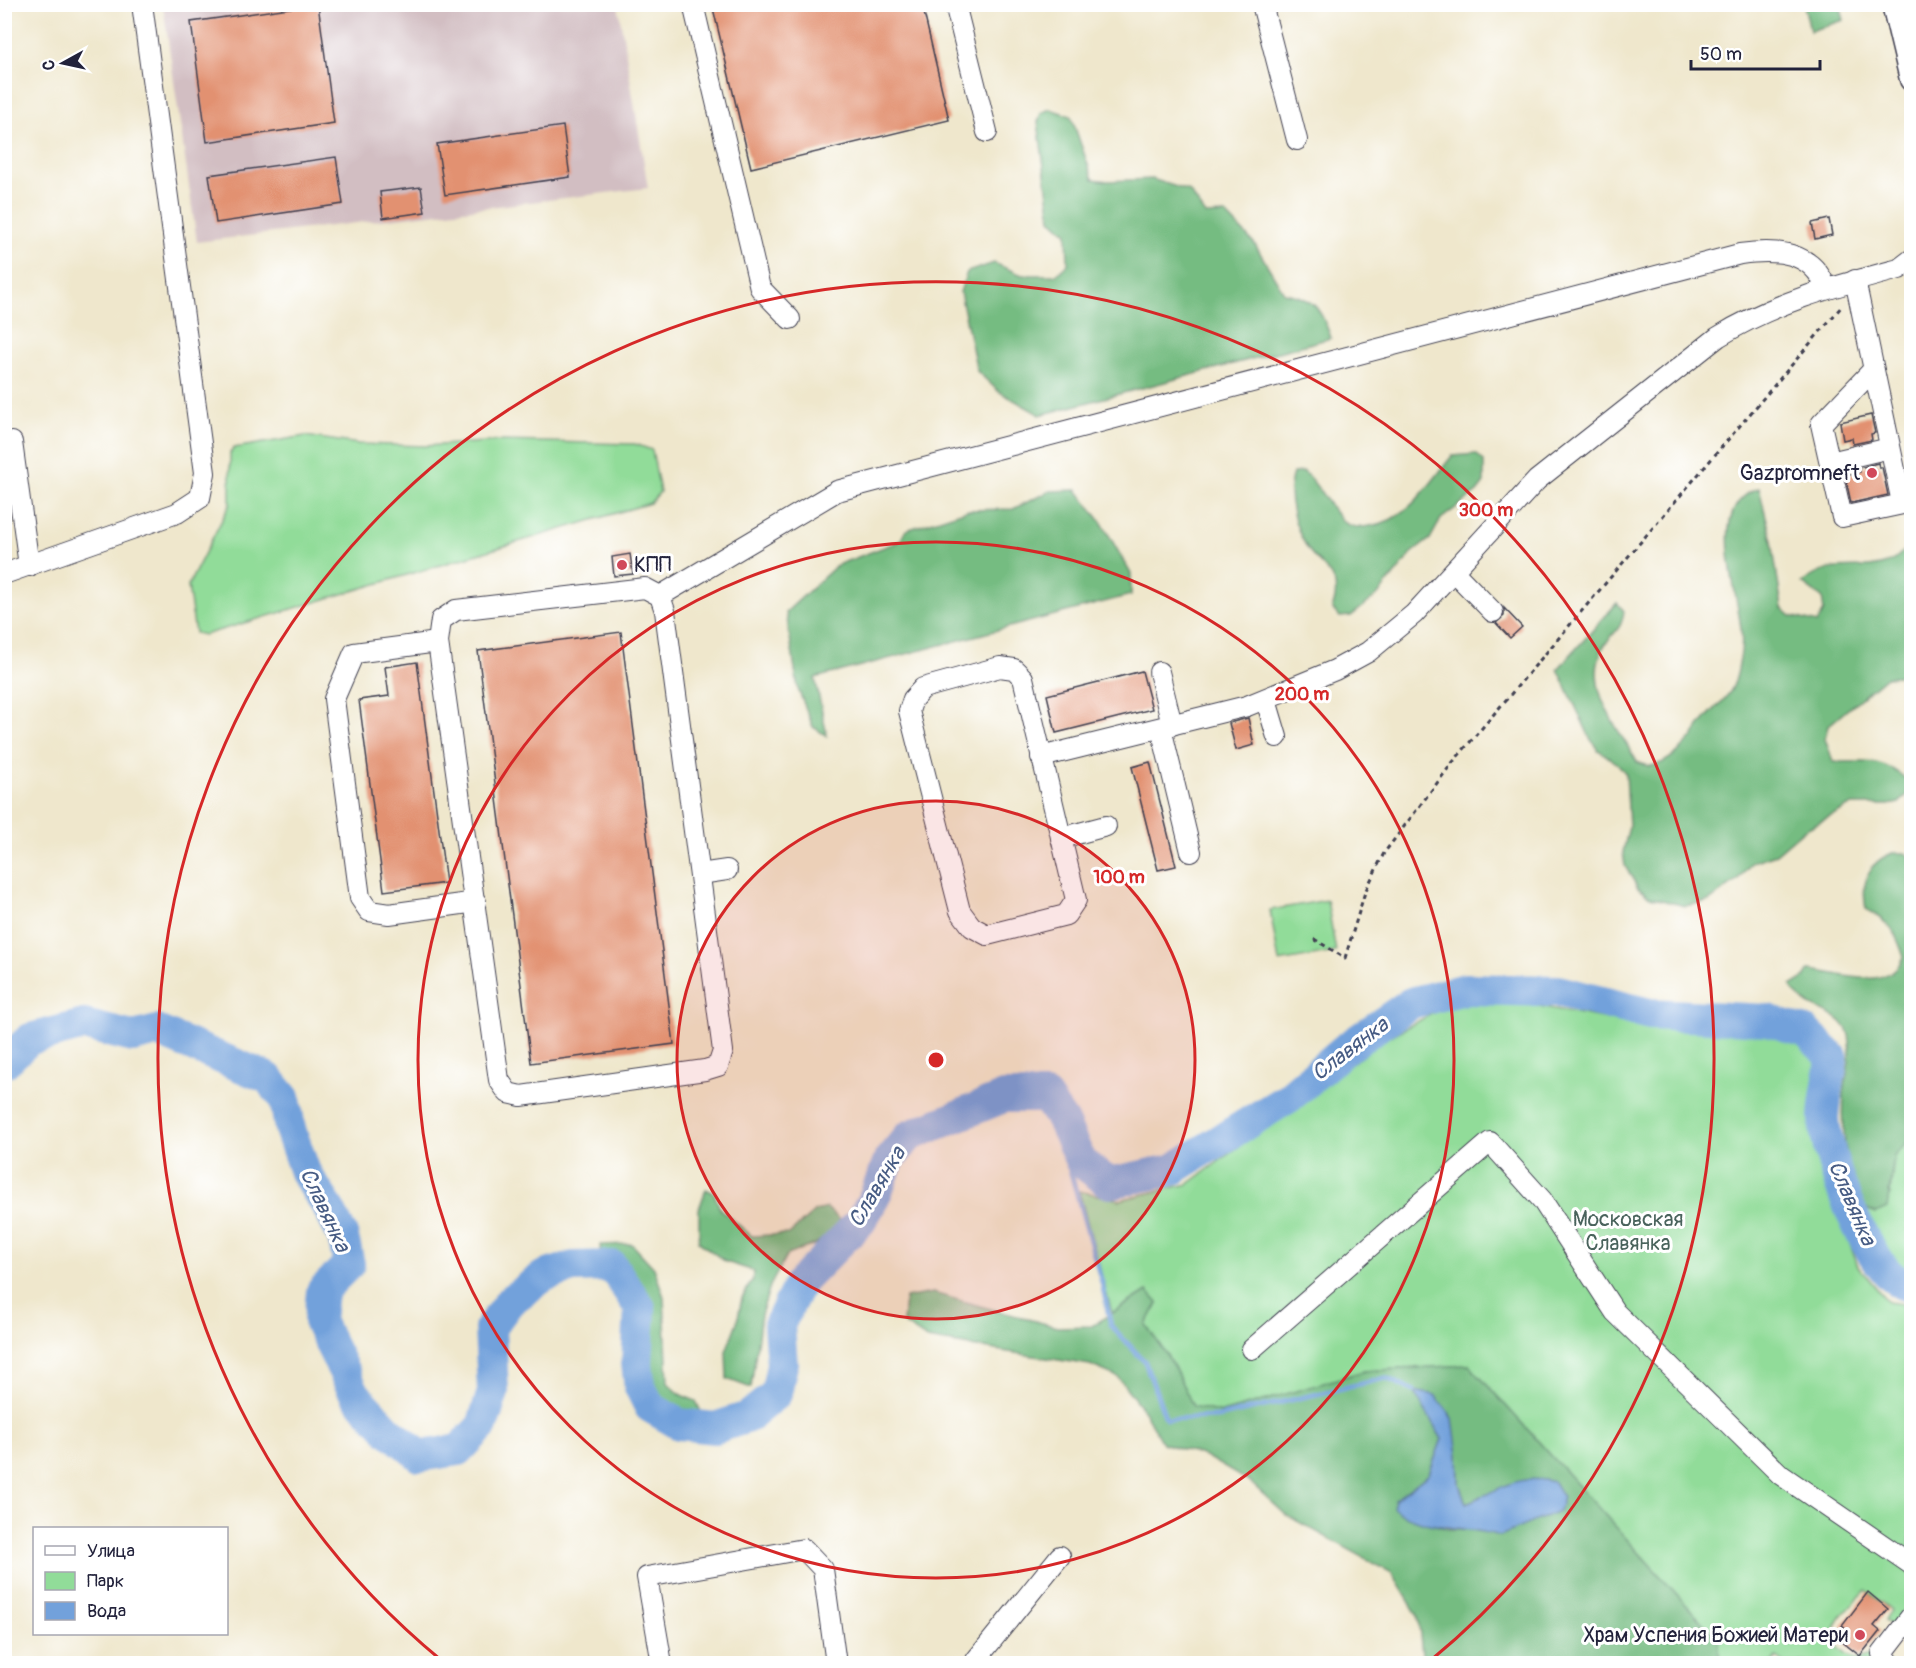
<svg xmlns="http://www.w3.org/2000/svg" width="1916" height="1668" font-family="Pangolin,sans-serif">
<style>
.industrial{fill:#d2bec2}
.green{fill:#91dc99;stroke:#5a7f6a;stroke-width:1.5}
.forest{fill:#74bc81;stroke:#4b6f5e;stroke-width:1.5;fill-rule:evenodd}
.water{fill:#72a1db;stroke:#4a628b;stroke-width:1.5}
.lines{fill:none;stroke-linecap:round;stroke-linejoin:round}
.stream{stroke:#72a1db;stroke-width:5}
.river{stroke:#72a1db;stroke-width:32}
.building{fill:#e29171}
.minor-casing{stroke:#414051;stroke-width:22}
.major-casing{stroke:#414051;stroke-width:27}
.path{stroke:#414051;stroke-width:3;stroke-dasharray:4.5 4.5;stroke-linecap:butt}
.minor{stroke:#fff;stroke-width:20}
.major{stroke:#fff;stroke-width:24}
.ring{fill:none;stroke:#d62828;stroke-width:3}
.poi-dot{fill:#d1495b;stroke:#fff;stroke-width:2}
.labels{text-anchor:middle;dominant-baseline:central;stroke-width:6;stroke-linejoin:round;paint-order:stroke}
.poi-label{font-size:21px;fill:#22223b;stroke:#fff;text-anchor:end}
.park-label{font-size:21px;fill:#49635c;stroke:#fff}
.water-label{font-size:22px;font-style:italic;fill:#465b83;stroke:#fff}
.centre{fill:#d62828;stroke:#fff;stroke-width:3}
.ring-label{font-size:18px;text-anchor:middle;font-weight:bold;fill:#d62828;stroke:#fff;stroke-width:6;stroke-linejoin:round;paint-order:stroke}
</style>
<rect width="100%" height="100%" fill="#fff"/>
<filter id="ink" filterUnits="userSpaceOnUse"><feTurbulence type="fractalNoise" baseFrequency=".0167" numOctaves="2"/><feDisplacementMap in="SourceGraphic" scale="12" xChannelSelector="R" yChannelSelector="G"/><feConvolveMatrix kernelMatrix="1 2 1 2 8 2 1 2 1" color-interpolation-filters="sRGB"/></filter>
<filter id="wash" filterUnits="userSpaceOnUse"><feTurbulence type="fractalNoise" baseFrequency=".008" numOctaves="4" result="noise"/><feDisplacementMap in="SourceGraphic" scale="24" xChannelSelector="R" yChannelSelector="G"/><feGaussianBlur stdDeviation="1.35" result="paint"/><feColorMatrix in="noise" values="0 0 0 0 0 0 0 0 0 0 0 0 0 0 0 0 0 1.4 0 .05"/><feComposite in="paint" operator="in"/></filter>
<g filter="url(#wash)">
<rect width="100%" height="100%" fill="#efe7cc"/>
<!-- industrial -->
<polygon class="industrial" points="163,5 618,5 648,188 197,242"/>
<!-- green -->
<g class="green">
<polygon points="305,436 359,444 425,446 500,441 635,444 652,450 660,492 650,503 204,635 195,633 188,586 230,504 230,453 234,448"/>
<polygon points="1327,900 1336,952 1279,962 1270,910"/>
<path d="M1512 1001 1634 1024 1765 1025 1794 1036 1815 1052 1820 1076 1814 1115 1833 1198 1858 1266 1888 1302 1911 1305V1605L1893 1627 1885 1621 1891 1610 1866 1590C1846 1612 1811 1637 1856 1660L1871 1655 1881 1663H1784L1777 1658 1773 1663H1725L1719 1659V1641L1469 1365 1364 1371 1222 1413 1193 1407 1172 1363 1146 1325 1158 1303 1147 1291 1112 1313 1079 1191 1120 1200 1188 1184 1385 1039 1450 1004Z"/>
<path d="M1911 1138V1274C1884 1270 1870 1226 1858 1205L1876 1213 1890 1194 1894 1156Z"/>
</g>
<!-- forest -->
<g class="forest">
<polygon points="1804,5 1840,5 1844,20 1810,31"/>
<path d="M1050 109 1071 116 1093 179 1108 181 1152 179 1189 191 1206 215 1226 214 1254 243 1284 293C1315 298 1321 309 1331 338L1040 415 998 391 977 371 960 292 967 272 994 263 1022 275H1056L1068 264 1067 233 1051 219 1038 122 1041 113Z"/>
<path d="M1476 454 1484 461V483L1477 492 1441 519 1430 539 1412 553 1378 595 1351 616 1340 617 1332 609C1344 575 1324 572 1308 549 1295 529 1285 496 1293 473L1304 472C1319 485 1327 504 1341 519 1349 528 1359 528 1370 526 1408 521 1429 484 1452 456Z"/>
<path d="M1759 488 1772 541 1782 608 1791 616 1817 623 1824 611 1822 598 1802 583C1837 556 1857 575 1890 562 1897 559 1905 549 1911 543V675L1886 677 1828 726 1825 738 1833 762C1864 762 1882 757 1907 780L1908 794 1899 803 1888 805H1852L1804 830 1776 854 1752 862 1738 880 1709 901 1685 906 1650 897 1638 888 1625 866 1623 852 1629 826 1626 774 1618 764 1597 749 1590 738 1558 669 1617 603 1624 611C1621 635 1610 632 1602 650 1584 690 1620 730 1637 762 1641 763 1646 766 1650 766 1667 765 1689 744 1697 730 1706 715 1720 706 1730 692 1737 681 1739 665 1741 652 1748 606 1698 509 1759 488Z"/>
<polygon points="1077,490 1102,523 1131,574 1131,595 815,678 827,736 813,727 798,689 786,612 837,565 900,541 906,530 967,510 1013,509 1050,491"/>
<path d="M1893 853H1905L1911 857 1912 1138 1894 1156 1887 1208 1876 1213 1858 1205C1858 1196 1854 1191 1852 1183 1845 1155 1842 1123 1844 1095 1845 1077 1855 1045 1847 1030 1835 1007 1803 1012 1791 986L1804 978 1809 970C1841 972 1886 994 1904 957 1895 930 1891 924 1866 909 1861 884 1867 862 1893 853Z"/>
<polygon points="706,1189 714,1193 720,1209 752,1236 789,1234 815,1211 827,1208 841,1221 832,1233 815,1244 787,1255 770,1286 761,1315 751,1388 727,1379 726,1351 737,1322 742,1298 753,1279 754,1271 726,1262 699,1242 699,1209"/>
<polygon points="632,1244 654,1268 664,1297 668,1383 681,1395 696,1401 702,1414 684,1418 656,1401 644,1368 650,1327 641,1290 619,1263 601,1261 600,1245"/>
<path d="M1147 1291 1158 1303 1146 1325 1172 1363 1193 1406 1222 1413 1364 1371 1469 1365 1719 1641V1659L1725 1663H1423L1418 1616 1392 1573 1286 1515 1251 1483 1205 1456 1162 1443 1144 1411 1118 1377 1090 1365 927 1339 903 1323 905 1298 933 1293 1057 1327 1092 1326ZM1415 1391 1458 1455 1459 1484 1466 1503 1486 1495 1500 1536 1479 1529H1448L1402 1515 1395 1500 1429 1474 1442 1439Z"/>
</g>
<!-- water -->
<path class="water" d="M1414 1391 1435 1395 1453 1418 1458 1455 1459 1484 1466 1503C1499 1491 1517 1472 1554 1482L1563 1497 1559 1511 1500 1536C1467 1525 1421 1531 1393 1508L1395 1500 1429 1474 1442 1439Z"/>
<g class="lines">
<!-- stream -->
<polyline class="stream" points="1076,1151 1070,1170 1102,1283 1111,1326 1145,1362 1166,1419 1218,1417 1386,1378 1414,1391"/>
<!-- river -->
<path class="river" d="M4 1063 30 1039 84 1025 133 1037 157 1031 268 1078 285 1099 290 1129 305 1172 329 1209 343 1237 349 1264 322 1291 319 1321 355 1394 388 1430 420 1456 459 1450 482 1426 493 1392 490 1328 510 1301 544 1276 573 1267 612 1266 640 1308 637 1364 640 1387 650 1407 679 1424 715 1428 748 1417 776 1394 782 1365 779 1325 800 1283 861 1221 875 1196 889 1160 909 1136 1004 1097H1046L1063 1122 1081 1162 1109 1183 1172 1170 1288 1098 1345 1049 1411 1003 1465 989 1558 991 1650 1014 1768 1020 1806 1032 1832 1057C1830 1077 1825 1097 1824 1117 1824 1152 1871 1287 1912 1286"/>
</g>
<g id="blocks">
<!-- building -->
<g class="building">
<polygon points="318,4 334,123 207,142 191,22"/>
<polygon points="712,4 922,4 949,120 751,168"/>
<polygon points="563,126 570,177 445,195 437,144"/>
<polygon points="336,157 343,204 216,223 209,175"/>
<polygon points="421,187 425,212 383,218 380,192"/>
<polygon points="1829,219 1832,235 1815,239 1812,223"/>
<polygon points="1871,415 1875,433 1871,434 1872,440 1853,444 1852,438 1843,440 1840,422"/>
<polygon points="1878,463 1879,467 1882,467 1888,495 1851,503 1845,475 1860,472 1859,468"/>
<polygon points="630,554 633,574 614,576 612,557"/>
<polygon points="1504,608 1522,627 1510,638 1496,623 1504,616"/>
<polygon points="621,632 674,1044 531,1063 478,651"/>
<polygon points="417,662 446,883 384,891 359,700 389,696 385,667"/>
<polygon points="1142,671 1152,709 1056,733 1047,695"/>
<polygon points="1248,718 1254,745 1236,750 1229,723"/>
<polygon points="1150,762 1176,866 1158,870 1132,767"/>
<polygon points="1868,1592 1888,1609 1874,1626 1880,1631 1860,1656 1840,1640 1847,1630 1842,1626"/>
</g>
</g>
</g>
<g filter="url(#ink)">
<use href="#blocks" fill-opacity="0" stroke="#414051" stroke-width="1.5"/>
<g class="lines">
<!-- minor casing -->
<g class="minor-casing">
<g id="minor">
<polyline points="693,4 760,288 790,319"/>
<polyline points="955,4 987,132"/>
<polyline points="1262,4 1297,140"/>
<polyline points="1855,280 1902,503"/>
<polyline points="1872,371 1821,424 1842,517 1912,502"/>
<polyline points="12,442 29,566"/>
<polyline points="1830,462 1890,448"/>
<polyline points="1454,572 1493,612"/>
<polyline points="4,574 177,513 200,498 205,473 142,4"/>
<path d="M660 596 665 611 723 1051 718 1066 705 1070 521 1096 508 1093 499 1080 438 642 441 620 456 610 645 588 660 596 837 491 1740 254C1775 249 1812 250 1826 288"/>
<polyline points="438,642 354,653 334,699 360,898 369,911 389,914 476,902"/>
<polygon points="1000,667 1014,669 1023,678 1076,900 1066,915 987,935 972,927 960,911 909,711 913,699 923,688"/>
<polyline points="1159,672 1172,725"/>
<polyline points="1266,700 1277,737"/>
<polyline points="1161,728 1191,852"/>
<path d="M1041 757 1247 706 1335 670 1368 652 1414 614 1537 480 1718 337C1774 302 1836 286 1899 269L1912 259"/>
<polyline points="1061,838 1106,826"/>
<polyline points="700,874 727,870"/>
<polyline points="1252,1349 1490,1142 1542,1200 1615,1312 1781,1475 1912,1565"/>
<polyline points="662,1664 647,1577 804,1549 823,1569 836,1664"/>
<polyline points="980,1664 976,1660 1060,1556"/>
<polyline points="1891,1664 1882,1654 1912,1615"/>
</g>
</g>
<!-- major casing -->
<g class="major-casing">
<polyline id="major" points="1894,4 1912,79"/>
</g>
<!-- path -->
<polyline class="path" points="1314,939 1345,958 1365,892 1384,853 1453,762 1842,306"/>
<!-- minor -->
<use href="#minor" class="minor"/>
<!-- major -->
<use href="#major" class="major"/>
</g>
</g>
<!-- distance rings -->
<circle cx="936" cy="1060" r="259" fill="#d62828" fill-opacity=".12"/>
<g class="ring">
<circle cx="936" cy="1060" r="259"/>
<circle cx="936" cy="1060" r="518"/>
<path d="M441 1660A778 778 0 1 1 1431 1660"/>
</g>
<!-- markers -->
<g class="poi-dot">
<circle cx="1872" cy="473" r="6"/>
<circle cx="622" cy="565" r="6"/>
<circle cx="1860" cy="1635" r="6"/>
</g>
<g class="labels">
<!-- poi labels -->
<g class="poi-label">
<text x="1860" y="473">Gazpromneft</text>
<text x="634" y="565" text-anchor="start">КПП</text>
<text x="1848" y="1635">Храм Успения Божией Матери</text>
</g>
<!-- park labels -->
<g class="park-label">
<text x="1628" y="1219">Московская<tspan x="1628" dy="24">Славянка</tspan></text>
</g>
<!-- water labels -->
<g class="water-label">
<text transform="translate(1350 1049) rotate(-37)">Славянка</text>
<text transform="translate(877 1187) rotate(-59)">Славянка</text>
<text transform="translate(1852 1203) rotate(67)">Славянка</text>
<text transform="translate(325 1210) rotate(65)">Славянка</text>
</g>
</g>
<circle cx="936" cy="1060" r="9" class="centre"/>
<g class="ring-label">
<text x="1486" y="516">300 m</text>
<text x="1302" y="700">200 m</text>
<text x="1119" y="883">100 m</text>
</g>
<!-- margin -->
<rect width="1916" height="1668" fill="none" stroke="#fff" stroke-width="24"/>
<!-- legend -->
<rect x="33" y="1527" width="195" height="108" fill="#ffffff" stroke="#a7a7b1" stroke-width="1.5"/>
<rect x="45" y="1546" width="30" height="9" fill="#ffffff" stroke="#a7a7b1" stroke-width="1.5"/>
<text x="87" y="1557" font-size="18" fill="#22223b">Улица</text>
<rect x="45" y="1572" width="30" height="18" fill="#91dc99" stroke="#a7a7b1" stroke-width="1.5"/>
<text x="87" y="1587" font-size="18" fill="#22223b">Парк</text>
<rect x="45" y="1602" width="30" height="18" fill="#72a1db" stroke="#a7a7b1" stroke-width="1.5"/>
<text x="87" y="1617" font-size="18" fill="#22223b">Вода</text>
<!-- north arrow -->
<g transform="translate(63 63) rotate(262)" stroke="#ffffff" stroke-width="4.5" paint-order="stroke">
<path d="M0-4.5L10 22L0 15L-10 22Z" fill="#22223b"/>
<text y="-9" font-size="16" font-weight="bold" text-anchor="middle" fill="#22223b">С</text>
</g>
<!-- scale -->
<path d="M1691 60v9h129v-9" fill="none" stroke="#22223b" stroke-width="3"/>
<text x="1700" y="60" font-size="18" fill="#22223b" stroke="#ffffff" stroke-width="4.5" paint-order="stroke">50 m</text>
</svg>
